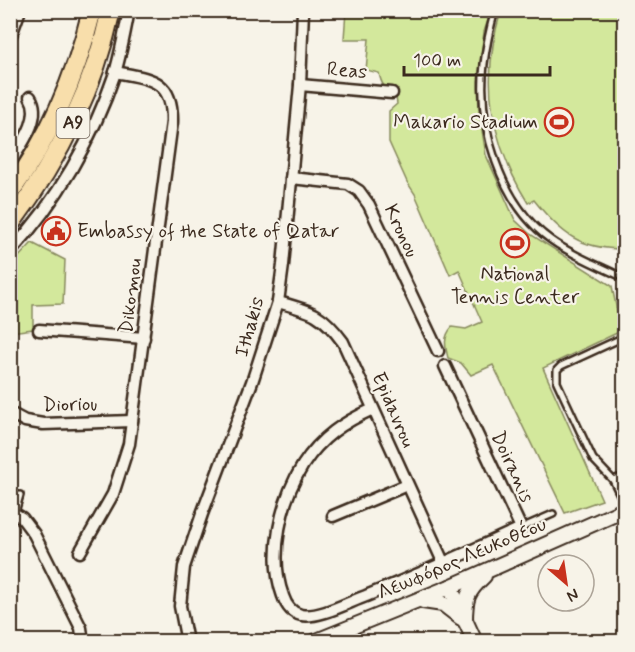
<svg xmlns="http://www.w3.org/2000/svg" width="635" height="652" font-family="Mynerve,sans-serif">
<style>
.green{fill:#d3e89c;stroke:#87895d;stroke-width:1.5}
.lines{fill:none;stroke-linecap:round;stroke-linejoin:round}
.lane-casing{stroke:#3b2a1e;stroke-width:10}
.street-casing{stroke:#3b2a1e;stroke-width:15}
.secondary-casing{stroke:#3b2a1e;stroke-width:18}
.highway-casing{stroke:#3b2a1e;stroke-width:22}
.lane{stroke:#f7f3e8;stroke-width:5}
.street{stroke:#f7f3e8;stroke-width:10}
.secondary{stroke:#f7f3e8;stroke-width:14}
.highway{stroke:#f8deab;stroke-width:18}
.labels{text-anchor:middle;dominant-baseline:central;stroke-width:4.5;stroke-linejoin:round;paint-order:stroke}
.shield{fill:#f7f3e8;stroke:#73665b;stroke-width:1.5}
.shield-label{font-size:18px;font-weight:bold;fill:#3b2a1e}
.street-label{font-size:20px;fill:#3b2a1e;stroke:#f7f3e8}
.poi-label{font-size:20px;fill:#3b2a1e;stroke:#f7f3e8;text-anchor:end}
</style>
<rect width="100%" height="100%" fill="#f7f3e8"/>
<filter id="ink" filterUnits="userSpaceOnUse"><feTurbulence type="fractalNoise" baseFrequency=".0167" numOctaves="2"/><feDisplacementMap in="SourceGraphic" scale="12" xChannelSelector="R" yChannelSelector="G"/><feConvolveMatrix kernelMatrix="1 2 1 2 8 2 1 2 1" color-interpolation-filters="sRGB"/></filter>
<g filter="url(#ink)">
<!-- green -->
<g class="green">
<path d="M346 11H491L484 32 478 81 479 112 486 155 515 220 530 234 612 286 621 331 543 368 602 500 565 513 493 365 471 375 461 363 448 358C445 346 443 337 452 327L466 329 482 322 459 270 450 275 415 194 407 182 389 142V111L397 104 395 90C384 90 381 83 379 73L366 70 369 39H344Z"/>
<path d="M501 11H624V249C580 249 561 234 534 200L528 203C490 142 480 80 501 11Z"/>
<polygon points="32,243 65,260 63,304 33,305 33,329 11,332 11,265"/>
</g>
<g class="lines">
<!-- lane casing -->
<g class="lane-casing">
<g id="lane">
<path d="M495 10C490 28 486 46 484 64 477 125 500 204 551 240 573 256 600 266 624 278"/>
<polyline points="624,337 561,366 557,370 557,382 593,459 613,480 624,503"/>
<polyline points="613,480 624,476"/>
<polyline points="10,493 15,496 20,495 15,512"/>
<polyline points="521,528 553,514"/>
</g>
</g>
<!-- street casing -->
<g class="street-casing">
<g id="street">
<polyline points="11,35 20,10"/>
<polyline points="300,85 392,93"/>
<path d="M10 163C21 145 43 117 30 97"/>
<polyline points="291,178 348,184 359,191 369,205 438,351"/>
<path d="M10 252C57 202 93 138 115 73 121 53 125 31 129 10"/>
<path d="M278 302C311 311 322 313 343 342L444 564"/>
<polyline points="39,330 144,338"/>
<path d="M373 409C344 422 321 437 303 465 281 500 268 556 283 596 286 605 291 613 301 615 318 619 349 602 366 596 418 575 469 552 521 528L445 366"/>
<polyline points="10,413 25,421 43,424 132,421"/>
<polyline points="10,511 22,518 34,534 81,628 83,642"/>
<polyline points="333,516 407,485"/>
<path d="M80 552 113 494 129 444 172 122C173 79 151 79 115 72"/>
<polyline points="187,642 180,606 184,567 202,514 252,382 278,302 283,265 300,85 303,10"/>
</g>
</g>
<!-- secondary casing -->
<g class="secondary-casing">
<g id="secondary">
<polyline points="450,587 475,642"/>
<polyline points="423,601 443,604 461,618"/>
<path d="M465 621C465 598 467 592 484 576"/>
<polyline points="314,642 450,587 624,510"/>
</g>
</g>
<!-- highway casing -->
<g class="highway-casing">
<g id="highway">
<path d="M10 192C50 138 76 76 92 10"/>
<path d="M10 224C59 159 94 89 111 10"/>
</g>
</g>
<!-- lane -->
<use href="#lane" class="lane"/>
<!-- street -->
<use href="#street" class="street"/>
<!-- secondary -->
<use href="#secondary" class="secondary"/>
<!-- highway -->
<use href="#highway" class="highway"/>
</g>
</g>
<!-- icons -->
<defs>
<g id="stadium-ring" transform="scale(1.5)"><circle r="9.5" fill="#f7f3e8" stroke="#c8321e" stroke-width="1.5"/><path d="M0-5a6.5 5 0 1 0 0 10a6.5 5 0 1 0 0-10ZM-3.5-1.8h7v3.6h-7Z" fill="#c8321e"/></g>
<g id="civic-ring" transform="scale(1.5)"><circle r="9.5" fill="#f7f3e8" stroke="#c8321e" stroke-width="1.5"/><path d="M-.6-6.5H3V-4.5H.6V-3L4-1V1h2V6H-6V1h2V-1L-.6-3ZM-1.2 2.5V6h2.4V2.5Z" fill="#c8321e"/></g>
</defs>
<g fill-rule="evenodd">
<use href="#stadium-ring" x="559" y="122"/>
<use href="#civic-ring" x="56" y="231"/>
<use href="#stadium-ring" x="515" y="243"/>
</g>
<g class="labels">
<!-- shield labels -->
<rect class="shield" x="56.5" y="108" width="33" height="30" rx="4.5"/>
<g class="shield-label">
<text x="73" y="123">A9</text>
</g>
<!-- street labels -->
<g class="street-label">
<text transform="translate(347 71) rotate(5)">Reas</text>
<text transform="translate(401 231) rotate(65)">Kronou</text>
<text transform="translate(131 296) rotate(-83)">Dikomou</text>
<text transform="translate(250 327) rotate(-74)">Ithakis</text>
<text transform="translate(70 405) rotate(-1)">Dioriou</text>
<text transform="translate(393 410) rotate(66)">Epidavrou</text>
<text transform="translate(512 467) rotate(65)">Doiranis</text>
<text transform="translate(462 559) rotate(-23)">Λεωφόρος Λευκοθέου</text>
</g>
<!-- poi labels -->
<g class="poi-label">
<text x="538" y="122">Makario Stadium</text>
<text x="77" y="231" text-anchor="start">Embassy of the State of Qatar</text>
<text x="515" y="274" text-anchor="middle">National<tspan x="515" dy="23">Tennis Center</tspan></text>
</g>
</g>
<!-- margin -->
<rect width="635" height="652" fill="none" stroke="#f7f3e8" stroke-width="36"/>
<rect x="18" y="18" width="599" height="616" fill="none" stroke="#3b2a1e" stroke-width="2" filter="url(#ink)"/>
<!-- north arrow -->
<g transform="translate(566 583) rotate(151)"><circle r="28" fill="#f7f3e8" stroke="#aca397" stroke-width="1.5"/>
<path d="M0-4.5L10 22L0 15L-10 22Z" fill="#c8321e"/>
<text y="-9" font-size="16" font-weight="bold" text-anchor="middle" fill="#3b2a1e">N</text>
</g>
<!-- scale -->
<path d="M404 66v9h146v-9" fill="none" stroke="#3b2a1e" stroke-width="3"/>
<text x="413" y="66" font-size="18" fill="#3b2a1e" stroke="#f7f3e8" stroke-width="4.5" paint-order="stroke">100 m</text>
</svg>
